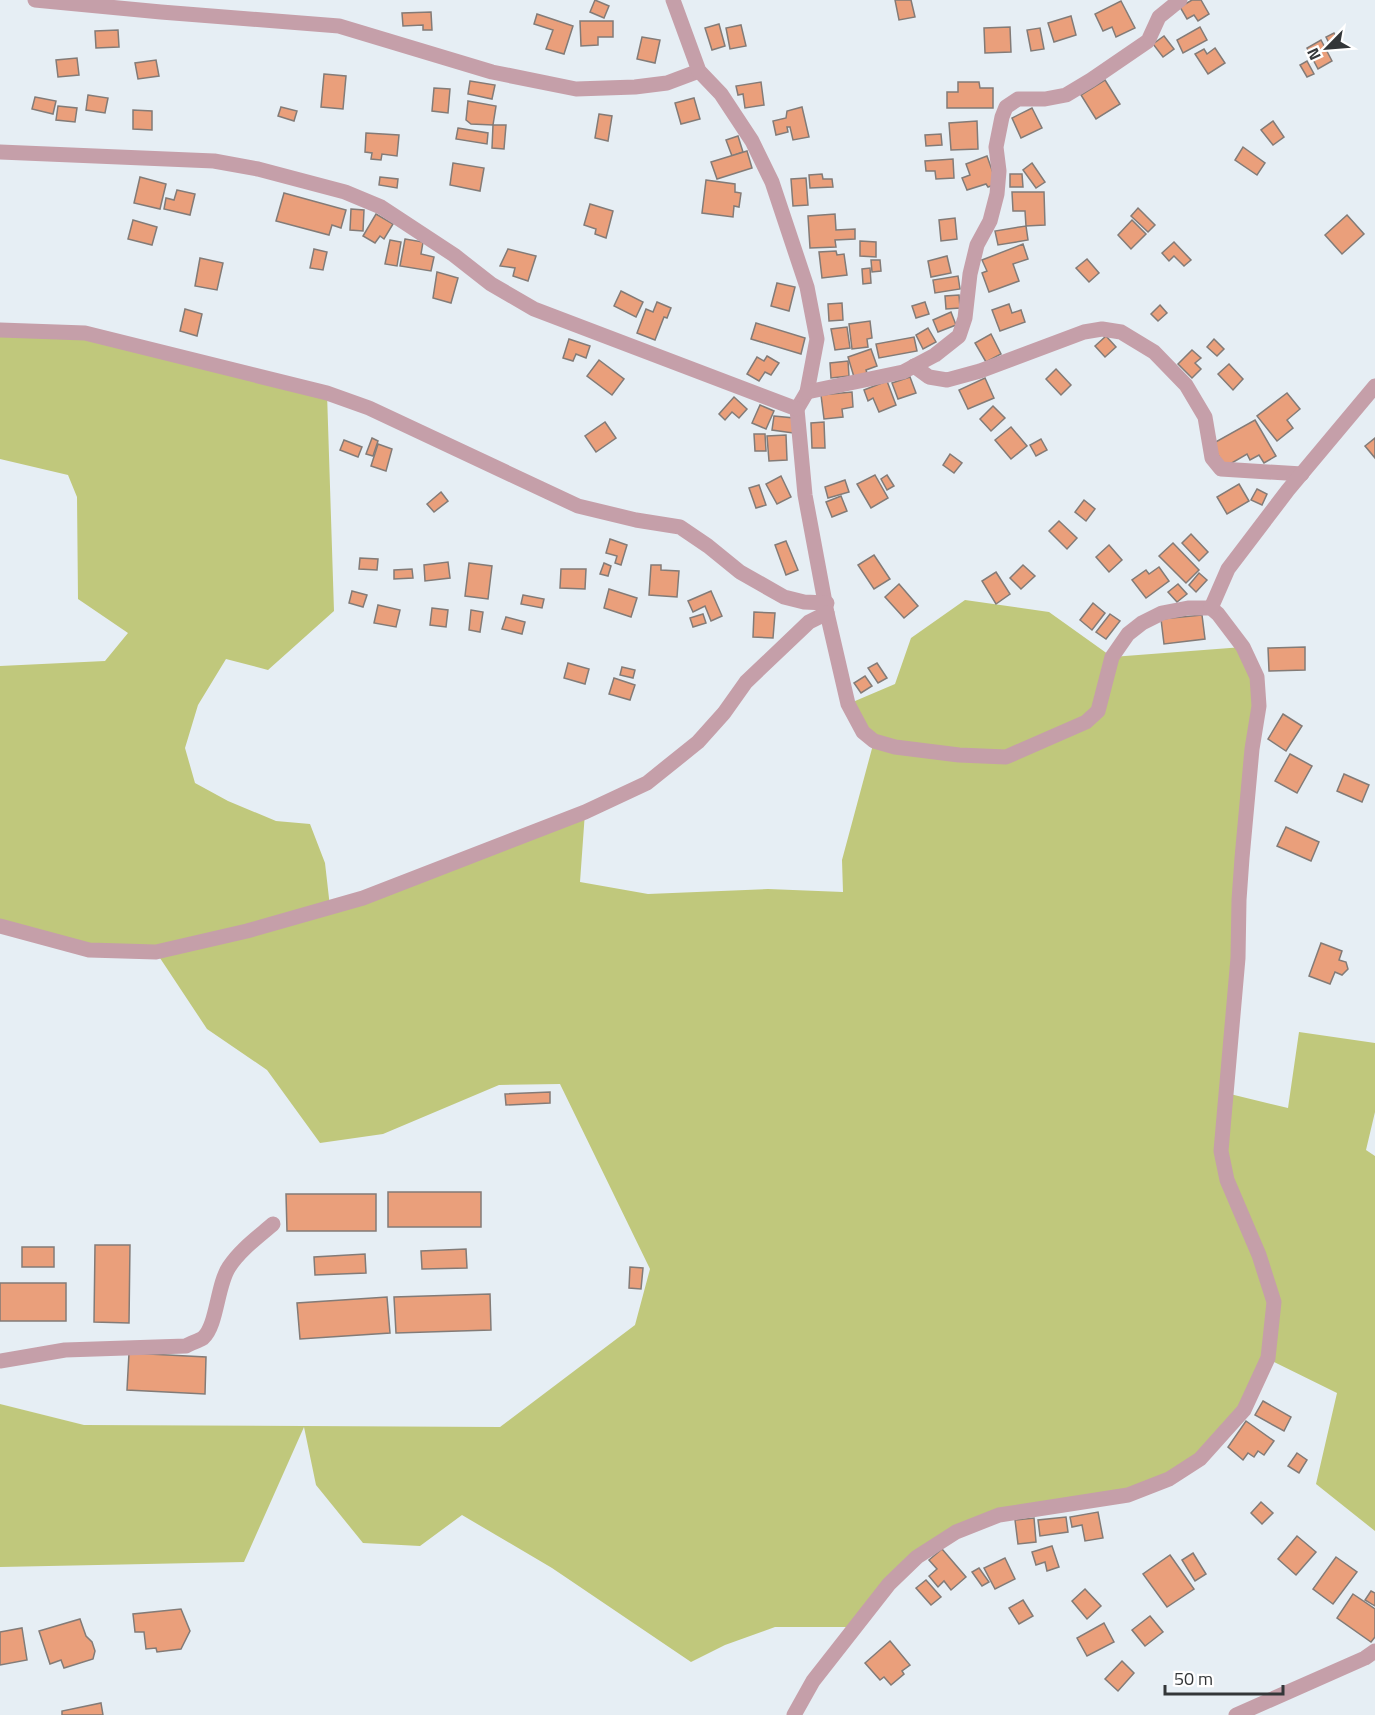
<svg xmlns="http://www.w3.org/2000/svg" width="1375" height="1715" font-family="'Titillium Web',sans-serif">
<style>
.green{fill:#c0c87c}
.building{fill:#ea9f7b;stroke:#837b77;stroke-width:1.5}
.lines{fill:none;stroke-linecap:round;stroke-linejoin:round}
.minor{stroke:#c59fa9;stroke-width:15}
</style>
<rect width="100%" height="100%" fill="#e6eef4"/>
<!-- green -->
<polygon class="green" points="0,330 85,333 327,393 334,611 268,670 226,659 198,705 185,748 195,783 228,801 276,821 310,824 325,863 330,907 585,812 580,882 648,894 768,889 843,892 842,860 874,741 848,704 895,684 911,638 965,600 1049,612 1112,657 1243,647 1257,677 1226,1093 1288,1108 1299,1032 1375,1043 1375,1112 1366,1150 1375,1156 1375,1531 1316,1484 1337,1393 1268,1359 1244,1410 1200,1459 1128,1495 999,1515 917,1557 855,1627 775,1627 725,1645 691,1662 552,1568 462,1515 420,1546 363,1543 316,1485 304,1427 244,1562 0,1567 0,1404 84,1425 500,1427 635,1325 650,1269 560,1084 499,1085 383,1134 320,1143 267,1070 207,1029 156,952 89,950 0,926 0,666 105,661 128,633 78,599 77,497 68,475 0,459"/>
<!-- building -->
<g class="building">
<polygon points="595,0 609,6 604,18 590,12"/>
<polygon points="895,0 911,0 915,17 899,20"/>
<polygon points="1192,0 1201,0 1209,14 1198,21 1194,15 1187,19 1180,7"/>
<polygon points="1121,1 1135,28 1116,37 1112,27 1103,31 1095,14"/>
<polygon points="431,12 432,30 423,30 423,25 403,26 402,13"/>
<polygon points="537,14 573,26 564,54 546,49 553,30 534,24"/>
<polygon points="1071,16 1076,35 1054,42 1048,23"/>
<polygon points="580,21 613,21 613,37 598,37 598,45 581,46"/>
<polygon points="719,24 725,46 712,50 705,28"/>
<polygon points="741,25 746,46 730,49 726,28"/>
<polygon points="1010,27 1011,52 985,53 984,28"/>
<polygon points="1200,27 1207,40 1183,53 1177,40"/>
<polygon points="1040,28 1044,49 1031,51 1027,30"/>
<polygon points="118,30 119,47 96,48 95,31"/>
<polygon points="1334,33 1340,45 1332,49 1326,37"/>
<polygon points="1164,36 1174,49 1163,57 1153,44"/>
<polygon points="642,37 660,40 655,63 637,59"/>
<polygon points="1321,40 1332,61 1318,69 1307,48"/>
<polygon points="1215,48 1225,63 1208,74 1195,54 1204,49 1207,54"/>
<polygon points="77,58 79,75 58,77 56,60"/>
<polygon points="156,60 159,76 138,79 135,63"/>
<polygon points="1307,61 1314,74 1307,77 1300,65"/>
<polygon points="324,74 346,76 343,109 321,107"/>
<polygon points="1105,80 1120,104 1096,119 1081,95"/>
<polygon points="470,81 495,85 492,99 468,94"/>
<polygon points="761,82 764,105 745,108 743,94 738,95 736,86"/>
<polygon points="958,82 979,82 980,88 993,88 993,108 947,108 947,92 958,92"/>
<polygon points="434,88 450,89 448,113 432,111"/>
<polygon points="88,95 108,98 105,113 86,110"/>
<polygon points="35,97 56,101 53,114 32,109"/>
<polygon points="694,98 700,119 681,124 675,103"/>
<polygon points="468,101 496,106 493,125 471,124 466,120"/>
<polygon points="58,106 77,108 75,122 56,120"/>
<polygon points="281,107 297,111 294,121 278,116"/>
<polygon points="802,107 809,137 793,140 790,127 787,127 788,132 776,135 773,121 786,118 787,111"/>
<polygon points="1032,108 1042,128 1021,138 1012,118"/>
<polygon points="133,110 152,111 152,130 133,129"/>
<polygon points="599,114 612,116 608,141 595,138"/>
<polygon points="977,121 978,149 951,150 949,123"/>
<polygon points="1273,121 1284,137 1273,145 1261,130"/>
<polygon points="493,125 506,125 504,149 492,148"/>
<polygon points="458,128 488,133 487,144 456,139"/>
<polygon points="366,133 399,135 397,156 382,154 381,160 371,159 372,153 365,152"/>
<polygon points="941,134 942,145 926,146 925,135"/>
<polygon points="738,136 743,152 732,156 726,140"/>
<polygon points="1243,147 1265,163 1257,175 1235,160"/>
<polygon points="747,151 752,168 717,179 711,162"/>
<polygon points="987,156 997,184 988,187 986,184 967,190 962,178 970,175 966,164"/>
<polygon points="953,159 954,178 936,179 935,171 926,171 925,161"/>
<polygon points="453,163 484,168 480,191 450,185"/>
<polygon points="1032,163 1045,182 1036,188 1023,170"/>
<polygon points="822,174 823,179 832,179 833,187 810,188 809,175"/>
<polygon points="1010,174 1022,174 1023,187 1010,187"/>
<polygon points="140,177 166,184 160,209 134,203"/>
<polygon points="380,177 398,179 397,188 379,185"/>
<polygon points="806,178 808,205 793,206 791,179"/>
<polygon points="706,180 735,184 735,192 741,193 739,207 734,206 733,217 702,213"/>
<polygon points="177,190 195,194 190,215 164,209 166,198 174,200"/>
<polygon points="1012,192 1044,192 1045,225 1026,226 1025,211 1013,211"/>
<polygon points="284,193 346,210 341,228 332,225 329,235 276,221"/>
<polygon points="590,204 613,211 606,238 595,234 596,229 584,225"/>
<polygon points="1138,208 1155,225 1148,232 1131,216"/>
<polygon points="351,209 364,210 363,231 350,230"/>
<polygon points="376,214 393,224 384,239 380,236 375,243 363,236"/>
<polygon points="835,214 836,230 855,229 855,239 835,240 836,247 810,248 808,216"/>
<polygon points="1347,215 1364,234 1342,254 1325,235"/>
<polygon points="955,218 957,239 941,241 939,220"/>
<polygon points="133,220 157,227 152,245 128,239"/>
<polygon points="1132,220 1146,234 1131,249 1118,235"/>
<polygon points="1026,226 1028,240 998,245 995,231"/>
<polygon points="405,239 423,242 421,254 434,257 431,271 400,266"/>
<polygon points="390,240 401,242 397,266 385,264"/>
<polygon points="860,241 876,242 876,257 860,256"/>
<polygon points="1174,242 1191,260 1184,266 1174,256 1169,261 1162,253"/>
<polygon points="1023,244 1028,259 1013,264 1019,281 989,292 982,273 987,271 982,260"/>
<polygon points="314,249 327,252 323,270 310,268"/>
<polygon points="508,249 536,256 528,281 513,276 515,268 500,266"/>
<polygon points="836,251 837,255 844,254 847,275 822,278 819,252"/>
<polygon points="947,256 951,273 931,277 928,261"/>
<polygon points="200,258 223,263 217,290 195,286"/>
<polygon points="1087,259 1099,273 1089,282 1076,268"/>
<polygon points="871,260 880,260 881,271 872,272"/>
<polygon points="870,268 871,283 863,284 862,269"/>
<polygon points="437,272 458,278 451,303 433,298"/>
<polygon points="958,276 960,289 935,293 933,280"/>
<polygon points="777,283 795,287 789,311 771,306"/>
<polygon points="621,291 643,302 636,317 614,306"/>
<polygon points="959,295 960,308 946,309 945,296"/>
<polygon points="657,302 671,308 667,318 664,317 655,340 637,333 646,309 653,312"/>
<polygon points="925,302 929,314 916,318 912,306"/>
<polygon points="842,303 843,320 829,321 828,304"/>
<polygon points="1009,304 1012,313 1021,310 1025,322 1000,331 992,310"/>
<polygon points="1160,305 1167,313 1158,321 1151,314"/>
<polygon points="185,309 202,314 197,336 180,331"/>
<polygon points="951,312 956,325 938,332 933,320"/>
<polygon points="870,321 872,338 867,339 868,347 852,349 849,324"/>
<polygon points="756,323 805,338 801,354 751,339"/>
<polygon points="847,327 850,348 835,350 831,329"/>
<polygon points="928,328 936,342 923,349 916,335"/>
<polygon points="991,334 1001,354 986,362 975,343"/>
<polygon points="1106,336 1116,347 1105,357 1095,346"/>
<polygon points="914,337 917,351 879,358 876,344"/>
<polygon points="569,339 590,346 586,358 576,354 573,361 563,358"/>
<polygon points="1214,339 1224,349 1217,356 1207,347"/>
<polygon points="871,349 877,366 866,370 867,373 854,377 848,357"/>
<polygon points="1192,350 1201,358 1195,363 1201,369 1192,378 1178,364"/>
<polygon points="767,356 779,363 771,375 765,372 759,381 747,374 757,357 764,361"/>
<polygon points="599,360 624,379 612,395 587,376"/>
<polygon points="848,361 849,376 831,378 830,363"/>
<polygon points="1229,364 1243,379 1233,390 1218,374"/>
<polygon points="1056,369 1071,385 1061,395 1046,379"/>
<polygon points="910,377 916,393 898,399 892,383"/>
<polygon points="985,378 994,398 968,409 959,390"/>
<polygon points="887,381 896,405 879,412 873,398 868,401 864,390"/>
<polygon points="852,392 853,407 842,409 843,417 824,419 821,395"/>
<polygon points="1287,393 1300,409 1287,420 1293,428 1277,441 1257,416"/>
<polygon points="734,397 747,409 739,418 732,412 725,420 719,414"/>
<polygon points="760,405 774,411 766,429 752,423"/>
<polygon points="993,406 1005,418 991,431 980,419"/>
<polygon points="774,416 794,418 793,433 772,430"/>
<polygon points="1255,420 1276,456 1264,463 1259,455 1250,460 1247,454 1225,467 1212,444"/>
<polygon points="605,422 616,438 596,452 585,436"/>
<polygon points="824,422 825,448 812,448 811,423"/>
<polygon points="1011,427 1027,446 1011,459 995,440"/>
<polygon points="754,434 765,434 766,451 755,451"/>
<polygon points="786,435 787,460 769,461 767,436"/>
<polygon points="372,438 378,441 373,456 366,454"/>
<polygon points="1375,438 1375,458 1365,446"/>
<polygon points="1041,439 1047,450 1036,456 1030,445"/>
<polygon points="344,440 362,447 358,457 340,450"/>
<polygon points="378,444 392,449 386,471 371,466"/>
<polygon points="950,454 962,463 954,473 943,465"/>
<polygon points="875,475 888,498 871,508 857,484"/>
<polygon points="887,475 894,486 887,490 881,479"/>
<polygon points="781,476 791,497 777,504 766,484"/>
<polygon points="845,480 849,492 828,498 825,487"/>
<polygon points="1239,484 1249,501 1227,514 1217,497"/>
<polygon points="759,485 766,505 756,508 749,488"/>
<polygon points="1257,489 1267,494 1262,505 1251,500"/>
<polygon points="441,492 448,501 434,512 427,504"/>
<polygon points="841,496 847,511 832,517 826,502"/>
<polygon points="1084,500 1095,509 1086,521 1075,512"/>
<polygon points="1059,521 1077,538 1067,549 1049,531"/>
<polygon points="1191,534 1208,552 1199,561 1182,543"/>
<polygon points="610,539 627,545 621,565 615,563 617,556 606,553"/>
<polygon points="786,541 798,570 786,575 775,545"/>
<polygon points="1173,543 1199,570 1186,583 1159,556"/>
<polygon points="1109,545 1122,560 1109,572 1096,557"/>
<polygon points="874,555 890,579 874,589 858,565"/>
<polygon points="360,558 378,559 377,570 359,569"/>
<polygon points="448,562 450,578 425,581 424,565"/>
<polygon points="469,563 492,566 488,599 465,596"/>
<polygon points="604,563 611,566 608,576 600,574"/>
<polygon points="651,565 661,565 661,570 679,571 677,597 649,595"/>
<polygon points="1023,565 1035,576 1021,589 1010,578"/>
<polygon points="1159,567 1169,581 1146,598 1132,580 1146,570 1149,574"/>
<polygon points="412,569 413,578 394,579 394,570"/>
<polygon points="561,569 586,569 585,589 560,588"/>
<polygon points="996,572 1010,594 996,604 982,581"/>
<polygon points="1199,573 1207,580 1196,592 1189,585"/>
<polygon points="899,584 918,606 904,618 885,597"/>
<polygon points="1178,584 1187,594 1177,602 1168,592"/>
<polygon points="609,589 637,598 631,617 604,608"/>
<polygon points="352,591 367,595 363,607 349,603"/>
<polygon points="711,591 722,616 711,621 705,606 693,612 688,601"/>
<polygon points="523,595 544,599 542,608 521,604"/>
<polygon points="1093,603 1105,613 1092,630 1080,620"/>
<polygon points="378,605 400,610 396,627 374,623"/>
<polygon points="432,608 448,610 446,627 430,625"/>
<polygon points="471,610 483,612 480,632 469,630"/>
<polygon points="754,612 775,613 773,638 753,637"/>
<polygon points="703,614 706,623 693,627 690,618"/>
<polygon points="1110,614 1120,621 1106,639 1096,632"/>
<polygon points="1202,615 1205,639 1164,644 1161,619"/>
<polygon points="506,617 525,622 522,634 502,629"/>
<polygon points="1305,647 1305,670 1269,671 1268,648"/>
<polygon points="568,663 589,669 585,684 564,678"/>
<polygon points="877,663 887,678 878,683 868,668"/>
<polygon points="622,667 635,670 633,678 620,675"/>
<polygon points="865,676 872,686 861,693 854,683"/>
<polygon points="614,678 635,685 630,700 609,694"/>
<polygon points="1283,714 1302,726 1286,751 1268,739"/>
<polygon points="1290,754 1312,766 1297,793 1275,781"/>
<polygon points="1344,774 1369,785 1362,802 1337,791"/>
<polygon points="1286,827 1319,842 1311,861 1277,846"/>
<polygon points="1321,943 1342,951 1339,960 1346,962 1348,969 1342,975 1335,972 1330,984 1309,976"/>
<polygon points="550,1092 550,1103 506,1105 505,1094"/>
<rect x="388" y="1192" width="93" height="35"/>
<polygon points="286,1194 376,1194 376,1231 287,1231"/>
<polygon points="95,1245 130,1245 129,1323 94,1322"/>
<rect x="22" y="1247" width="32" height="20"/>
<polygon points="466,1249 467,1268 422,1269 421,1251"/>
<polygon points="365,1254 366,1273 315,1275 314,1257"/>
<polygon points="630,1267 643,1268 641,1289 629,1288"/>
<rect x="0" y="1283" width="66" height="38"/>
<polygon points="490,1294 491,1330 396,1333 394,1297"/>
<polygon points="387,1297 390,1333 300,1339 297,1303"/>
<polygon points="129,1353 206,1357 205,1394 127,1390"/>
<polygon points="1263,1401 1291,1417 1284,1431 1255,1415"/>
<polygon points="1246,1421 1274,1441 1264,1455 1258,1451 1254,1457 1248,1453 1243,1460 1228,1447"/>
<polygon points="1297,1453 1307,1460 1299,1473 1288,1466"/>
<polygon points="1261,1502 1273,1513 1262,1524 1251,1513"/>
<polygon points="1098,1512 1103,1538 1085,1541 1082,1525 1072,1527 1070,1517"/>
<polygon points="1066,1517 1068,1532 1040,1536 1038,1520"/>
<polygon points="1034,1518 1036,1542 1018,1544 1015,1520"/>
<polygon points="1297,1536 1316,1552 1296,1575 1278,1559"/>
<polygon points="1052,1546 1059,1567 1047,1571 1045,1562 1036,1565 1032,1552"/>
<polygon points="942,1549 966,1577 951,1590 944,1581 938,1587 929,1576 937,1569 929,1560"/>
<polygon points="1193,1553 1206,1574 1195,1581 1182,1560"/>
<polygon points="1170,1555 1194,1589 1167,1607 1143,1574"/>
<polygon points="1336,1557 1357,1572 1333,1604 1313,1589"/>
<polygon points="1005,1558 1015,1579 995,1589 984,1568"/>
<polygon points="979,1568 989,1582 982,1586 972,1572"/>
<polygon points="926,1580 941,1597 931,1605 916,1588"/>
<polygon points="1085,1589 1101,1606 1087,1619 1072,1601"/>
<polygon points="1371,1591 1375,1593 1375,1606 1365,1600"/>
<polygon points="1353,1594 1375,1609 1375,1637 1371,1642 1337,1618"/>
<polygon points="1023,1600 1033,1616 1019,1624 1009,1608"/>
<polygon points="181,1609 190,1631 181,1649 157,1652 156,1648 146,1649 144,1632 135,1632 133,1614"/>
<polygon points="1150,1616 1163,1632 1145,1646 1132,1630"/>
<polygon points="80,1619 86,1636 92,1642 95,1651 93,1659 64,1668 61,1660 50,1664 39,1631"/>
<polygon points="1104,1623 1114,1642 1087,1656 1077,1638"/>
<polygon points="22,1628 27,1660 0,1665 0,1632"/>
<polygon points="890,1641 910,1665 902,1671 904,1674 891,1685 884,1677 880,1680 865,1663"/>
<polygon points="1122,1661 1134,1673 1118,1691 1105,1679"/>
<polygon points="101,1703 103,1715 62,1715 62,1711"/>
</g>
<g class="lines">
<!-- minor -->
<g class="minor">
<polyline points="35,0 161,12 339,26 492,72 576,89 635,87 667,83 699,71"/>
<polyline points="673,0 699,71 721,94 752,141 772,182 807,287 817,339 807,392 797,409 805,495 827,613 848,704 863,732 874,741 895,747 959,755 1006,757 1086,722 1098,711 1112,657 1128,634 1142,623 1162,613 1188,608 1211,608 1218,614 1243,647 1257,677 1259,706 1252,749 1242,858 1239,900 1238,958 1221,1151 1227,1180 1259,1255 1274,1302 1268,1358 1244,1410 1200,1459 1169,1479 1128,1495 999,1515 956,1532 917,1557 889,1584 813,1681 794,1715"/>
<polyline points="0,152 214,161 258,169 345,192 381,207 454,255 491,284 534,309 797,409"/>
<polyline points="0,330 85,333 327,393 369,408 578,506 636,520 680,527 708,546 740,572 784,597 804,602 827,603"/>
<polyline points="914,366 929,377 947,380 980,371 1084,332 1102,329 1121,332 1154,352 1186,385 1205,417 1212,458 1221,469 1302,474"/>
<polyline points="807,392 903,372 935,355 959,336 965,318 970,274 977,245 990,221 997,194 999,171 996,147 1002,117 1006,107 1018,99 1045,99 1066,95 1091,80 1148,41 1159,17 1180,0"/>
<polyline points="1211,608 1228,569 1288,490 1375,386"/>
<polyline points="0,926 89,950 156,952 247,931 363,898 585,812 647,783 698,742 724,713 746,682 809,622 827,613"/>
<path d="M0 1361 65 1350 186 1346C191 1343 198 1341 203 1338 217 1326 217 1285 229 1267 240 1250 258 1237 273 1224"/>
<polyline points="1236,1715 1365,1658 1375,1651"/>
</g>
</g>
<!-- north arrow -->
<g transform="translate(1327 48) rotate(245)" stroke="#ffffff" stroke-width="4.5" paint-order="stroke">
<path d="M0-4.5L10 22L0 15L-10 22Z" fill="#333638"/>
<text y="-9" font-size="16" font-weight="bold" text-anchor="middle" fill="#333638">N</text>
</g>
<!-- scale -->
<path d="M1165 1685v9h118v-9" fill="none" stroke="#333638" stroke-width="3"/>
<text x="1174" y="1685" font-size="18" fill="#333638" stroke="#ffffff" stroke-width="4.5" paint-order="stroke">50 m</text>
</svg>
